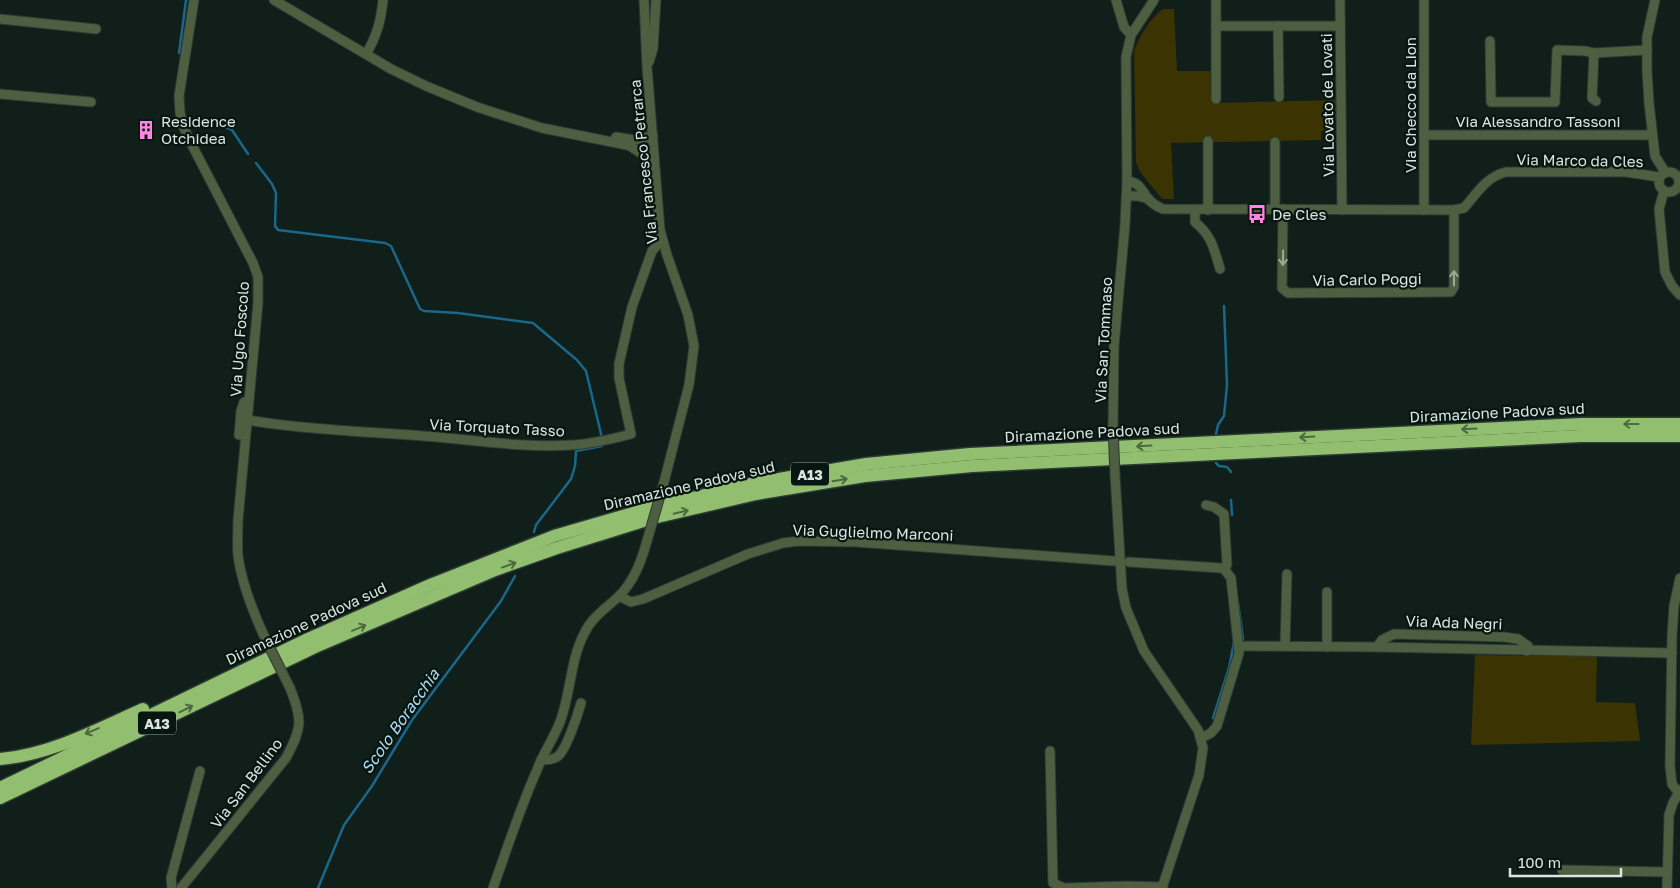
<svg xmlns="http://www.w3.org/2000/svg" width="1680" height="888" font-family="'Golos Text',sans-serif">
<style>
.green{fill:#3b3302}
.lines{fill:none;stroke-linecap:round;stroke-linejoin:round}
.stream{stroke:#1a678c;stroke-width:2.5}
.minor-casing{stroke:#2d3b35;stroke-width:11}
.highway-casing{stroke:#2d3b35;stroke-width:15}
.minor{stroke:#4d5f40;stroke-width:9}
.highway{stroke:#92be6f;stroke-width:12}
.minor-bridge-casing{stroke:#2d3b35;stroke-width:11;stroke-linecap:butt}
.minor-bridge{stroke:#4d5f40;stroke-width:9}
.oneway{stroke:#9ca999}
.oneway2{stroke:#4c6a40}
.labels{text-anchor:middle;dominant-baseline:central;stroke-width:4.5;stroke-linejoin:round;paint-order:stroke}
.shield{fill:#071610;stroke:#9ca7a2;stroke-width:1}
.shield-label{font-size:14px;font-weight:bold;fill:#dce5e1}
.street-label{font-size:15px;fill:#dce5e1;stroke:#071610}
.poi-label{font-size:15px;fill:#dce5e1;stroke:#071610;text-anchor:start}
.water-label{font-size:16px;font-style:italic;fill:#b0dbf5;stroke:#071610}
</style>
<rect width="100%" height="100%" fill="#101f19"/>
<!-- green -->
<g class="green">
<path d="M1163 9H1174L1177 71H1212V103L1337 100 1338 119H1330V132L1321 131V140L1171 143 1174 199H1162L1141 173 1136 163 1134 51C1139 37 1150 18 1163 9Z"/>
<polygon points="1475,655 1597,656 1596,702 1635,703 1640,741 1471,745"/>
</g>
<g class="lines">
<!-- stream -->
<g class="stream">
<polyline points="179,53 186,0"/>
<polyline points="193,119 223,126 232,130 248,154"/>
<polyline points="256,163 272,184 276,193 275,226 278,230 385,243 391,246 420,309 424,311 458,313 533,323 577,360 586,371 602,438"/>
<polyline points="1216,434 1218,425 1224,416 1227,385 1224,306"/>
<polyline points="1216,463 1219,466 1227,467 1231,472"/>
<polyline points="1231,500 1232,515"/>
<polyline points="534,532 536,525 571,479 575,466 576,451 602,446"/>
<polyline points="1238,603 1243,639"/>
<polyline points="1213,718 1229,668 1234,642"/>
<polyline points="318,888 344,825 372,786 412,720 501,601 515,576"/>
</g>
<!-- minor casing -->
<g class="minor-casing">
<g id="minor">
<path d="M194 0 179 96 180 113 184 128 192 145 253 263 258 277V303L238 520C238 532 237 544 238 556 242 585 253 612 265 638"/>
<path d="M274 0 391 69 426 86 477 107 542 128 627 145C637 149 644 158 654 158"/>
<polyline points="644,0 647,67 660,230 667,255 688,315 694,346 689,385 664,482"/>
<polyline points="1116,0 1124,27 1131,35"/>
<polyline points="1216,0 1216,99"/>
<polyline points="1340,0 1342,210"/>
<polyline points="1424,0 1424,210"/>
<polyline points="1655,0 1647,37 1647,71 1649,103 1655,156 1665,172"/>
<polyline points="0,19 96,29"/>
<polyline points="1216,26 1340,26"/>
<polyline points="1278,26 1279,97"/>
<polyline points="1490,41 1491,102 1555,102 1557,50 1585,51 1594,53 1647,50"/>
<polyline points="1594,53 1592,98 1596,101"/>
<path d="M366 54C377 36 381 20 383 0"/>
<polyline points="649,62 653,49 656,0"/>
<polyline points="0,94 91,102"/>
<polyline points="1424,135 1652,135"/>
<polyline points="616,137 634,140 653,136"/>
<polyline points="1208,141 1208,210"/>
<polyline points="1275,142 1275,209"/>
<circle cx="1669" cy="182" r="10"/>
<path d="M1127 181C1140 182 1142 191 1149 200 1153 204 1158 207 1163 209L1454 210 1464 208C1477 193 1486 177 1506 172H1626L1659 177"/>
<polyline points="1664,191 1659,209 1665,272 1672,286 1680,295"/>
<polyline points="1127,196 1138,196 1149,199"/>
<polyline points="1283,209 1282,288 1288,293 1451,292 1454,287 1454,210"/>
<path d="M1195 210V222C1212 236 1214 249 1220 269"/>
<path d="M247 420C309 430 373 432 436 437 481 441 527 448 572 445 592 444 612 439 631 434L619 378V364L632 307 652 251 658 244 663 243"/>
<polyline points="1113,426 1114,346 1125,225 1127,181 1126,57 1131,35 1154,0"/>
<polyline points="239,435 241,411 244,402 248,401"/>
<polyline points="1115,475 1122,589 1126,608 1144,651 1198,730 1203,748 1199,775 1162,888"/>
<polyline points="1129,562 1221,568 1225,570"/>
<polyline points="619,596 631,602 643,599 748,554 783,543 799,541 856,542 1114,561"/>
<polyline points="1239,646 1377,647 1672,653"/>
<polyline points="1285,646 1287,574"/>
<polyline points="1327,647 1327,592"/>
<polyline points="1377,647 1382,640 1394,634 1504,637 1518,639 1528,646 1527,651"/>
<polyline points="1201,738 1211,733 1217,726 1239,653 1231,578 1225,570 1227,564 1224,514 1214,507 1206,505"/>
<polyline points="1050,751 1053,883 1064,888 1127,886 1163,887"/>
<path d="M541 760C546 760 552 760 557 757 566 751 578 714 581 703"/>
<polyline points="1678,792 1672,784 1670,766 1672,636 1674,606 1680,578"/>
<polyline points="1562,870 1667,872"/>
<polyline points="172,888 171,878 200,771"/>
<path d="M181 888 286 758C302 728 303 720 290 688"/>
<path d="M493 888C507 849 520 808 537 770 543 753 554 738 560 722 571 693 570 661 584 634 591 618 605 609 617 598 634 582 641 562 647 541"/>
<polyline points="1667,888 1669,815 1673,803 1680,790"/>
</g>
</g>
<!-- highway casing -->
<g class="highway-casing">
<g id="highway">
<path d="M0 759C50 755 98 729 143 709"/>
<polyline points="0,788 308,639 430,585 554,536 647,509 750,484 866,464 970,454 1582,424 1680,424"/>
<polyline points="0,798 315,647 495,570 557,548 653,518 756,494 865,476 972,466 1580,436 1680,436"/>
</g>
</g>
<!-- minor -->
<use href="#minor" class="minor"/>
<!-- highway -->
<use href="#highway" class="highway"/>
<!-- minor-bridge casing -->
<g class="minor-bridge-casing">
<g id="minor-bridge">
<polyline points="1113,426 1115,475"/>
<polyline points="647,541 664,482"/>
<polyline points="265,638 290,688"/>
</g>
</g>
<!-- minor-bridge -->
<use href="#minor-bridge" class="minor-bridge"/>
</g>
<!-- one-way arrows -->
<defs><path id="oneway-shaft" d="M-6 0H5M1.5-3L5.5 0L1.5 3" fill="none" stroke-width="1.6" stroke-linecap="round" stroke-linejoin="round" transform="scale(1.25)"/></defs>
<g class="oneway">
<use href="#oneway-shaft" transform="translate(1283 258) rotate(91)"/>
<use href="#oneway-shaft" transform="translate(1454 278) rotate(-90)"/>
</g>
<g class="oneway2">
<use href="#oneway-shaft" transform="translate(1631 424) rotate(-180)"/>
<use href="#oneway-shaft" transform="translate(1469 429) rotate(177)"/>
<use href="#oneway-shaft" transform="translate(1307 437) rotate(177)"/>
<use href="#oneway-shaft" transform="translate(1144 446) rotate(177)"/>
<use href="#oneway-shaft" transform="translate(840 480) rotate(-9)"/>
<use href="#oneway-shaft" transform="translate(681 512) rotate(-13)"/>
<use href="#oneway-shaft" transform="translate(509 565) rotate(-20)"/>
<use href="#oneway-shaft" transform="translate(359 628) rotate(-23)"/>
<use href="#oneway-shaft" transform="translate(186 709) rotate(-26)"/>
<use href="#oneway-shaft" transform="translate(92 731) rotate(157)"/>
</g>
<!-- icons -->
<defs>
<g id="building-bare" transform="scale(1.5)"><path d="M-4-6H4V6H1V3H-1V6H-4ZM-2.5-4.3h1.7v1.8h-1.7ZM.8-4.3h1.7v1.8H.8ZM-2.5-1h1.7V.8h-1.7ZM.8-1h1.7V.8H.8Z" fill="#ff85df" stroke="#071610" stroke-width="2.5" paint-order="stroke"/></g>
<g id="bus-bare" transform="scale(1.5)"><path d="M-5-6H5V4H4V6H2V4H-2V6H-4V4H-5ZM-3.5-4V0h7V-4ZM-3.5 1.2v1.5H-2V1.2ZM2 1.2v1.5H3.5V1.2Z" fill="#ff85df" stroke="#071610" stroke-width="2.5" paint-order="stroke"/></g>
</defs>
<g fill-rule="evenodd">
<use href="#building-bare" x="146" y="130"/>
<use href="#bus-bare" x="1257" y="214"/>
</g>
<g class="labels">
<!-- shield labels -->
<g class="shield">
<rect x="791" y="462.5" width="38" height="23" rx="4"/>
<rect x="138" y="711.5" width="38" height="23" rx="4"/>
</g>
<g class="shield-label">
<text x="810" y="474">A13</text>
<text x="157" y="723">A13</text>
</g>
<!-- street labels -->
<g class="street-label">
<text transform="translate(1327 105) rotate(-91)">Via Lovato de Lovati</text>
<text transform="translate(1410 105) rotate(-90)">Via Checco da Lion</text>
<text x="1538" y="121">Via Alessandro Tassoni</text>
<text transform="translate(1580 160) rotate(1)">Via Marco da Cles</text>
<text transform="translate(643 162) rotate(-96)">Via Francesco Petrarca</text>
<text transform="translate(1367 279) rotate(-1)">Via Carlo Poggi</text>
<text transform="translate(239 339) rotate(-86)">Via Ugo Foscolo</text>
<text transform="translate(1103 340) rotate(-87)">Via San Tommaso</text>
<text transform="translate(1497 412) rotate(-3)">Diramazione Padova sud</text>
<text transform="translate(497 427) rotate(3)">Via Torquato Tasso</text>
<text transform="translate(1092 432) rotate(-3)">Diramazione Padova sud</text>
<text transform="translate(689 485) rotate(-13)">Diramazione Padova sud</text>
<text transform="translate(873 532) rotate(2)">Via Guglielmo Marconi</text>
<text transform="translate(1454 622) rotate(2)">Via Ada Negri</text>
<text transform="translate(306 623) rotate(-25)">Diramazione Padova sud</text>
<text transform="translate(246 783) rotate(-53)">Via San Bellino</text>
</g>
<!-- poi labels -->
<g class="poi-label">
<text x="161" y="121">Residence<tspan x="161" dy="17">Otchidea</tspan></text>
<text x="1272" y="214">De Cles</text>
</g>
<!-- water labels -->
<g class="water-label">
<text transform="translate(400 721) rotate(-55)">Scolo Boracchia</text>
</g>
</g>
<!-- scale -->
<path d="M1510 868v8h111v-8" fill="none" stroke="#dce5e1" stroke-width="2.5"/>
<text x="1518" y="868" font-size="15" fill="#dce5e1" stroke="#071610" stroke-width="4" paint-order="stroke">100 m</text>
</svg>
